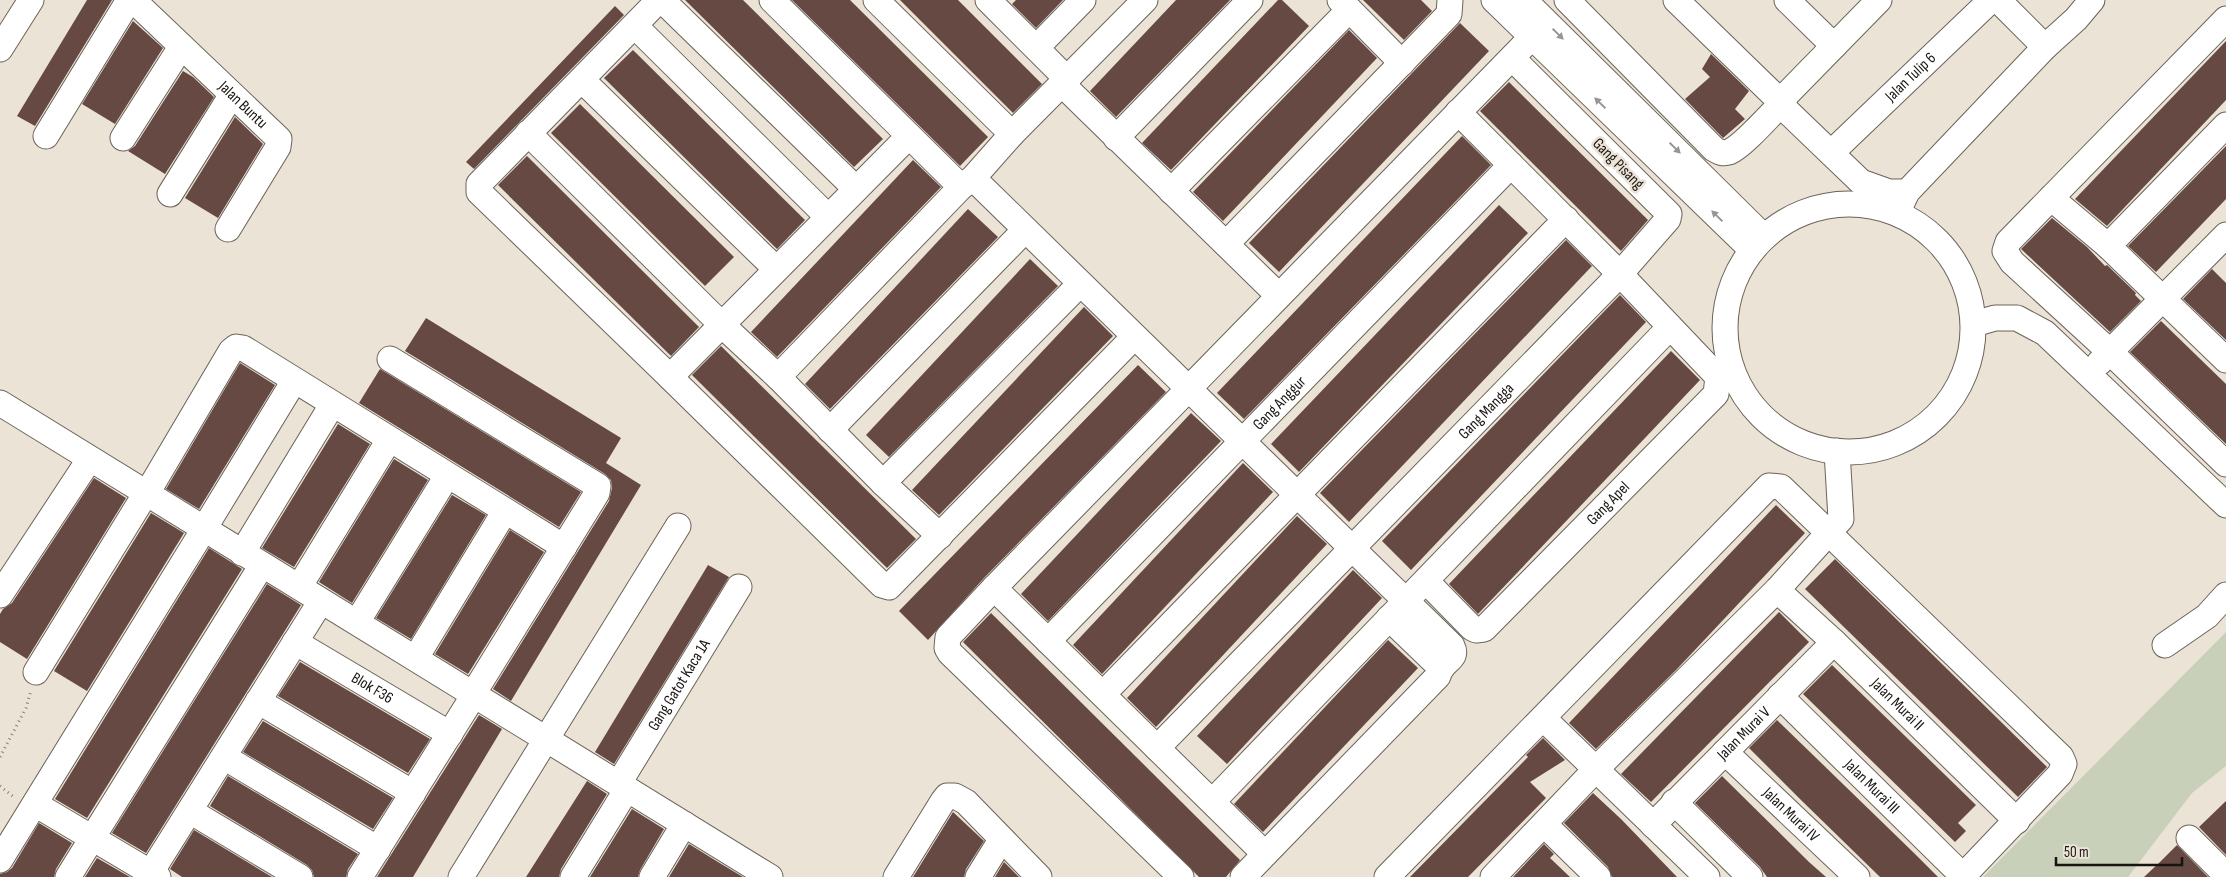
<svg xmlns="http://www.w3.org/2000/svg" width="2226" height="877" font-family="'Sofia Sans Condensed',sans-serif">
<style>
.green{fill:#c8d0ba}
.building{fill:#664942}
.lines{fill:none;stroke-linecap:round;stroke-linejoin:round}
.minor-casing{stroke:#6a6358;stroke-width:27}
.path{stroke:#847e76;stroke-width:3;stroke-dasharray:1 4;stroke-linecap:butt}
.minor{stroke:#fff;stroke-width:25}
.oneway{fill:#979694}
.labels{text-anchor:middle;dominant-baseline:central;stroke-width:5;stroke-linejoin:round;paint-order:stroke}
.street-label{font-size:16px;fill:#181511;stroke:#ece3d7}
</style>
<rect width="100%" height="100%" fill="#ece3d7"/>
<!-- green -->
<polygon class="green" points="2226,632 2226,766 2192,793 2128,877 1983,877"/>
<!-- building -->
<g class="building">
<polygon points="87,0 112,0 35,126 17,116"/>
<polygon points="685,0 743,0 883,139 854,167"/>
<polygon points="792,0 850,0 988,137 960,166"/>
<polygon points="900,0 958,0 1042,84 1013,113"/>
<polygon points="1016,0 1063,0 1036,28 1012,4"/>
<polygon points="1176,0 1230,0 1116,117 1090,91"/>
<polygon points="1278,0 1282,0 1309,26 1171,170 1142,143"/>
<polygon points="1363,0 1421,0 1432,11 1404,40"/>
<polygon points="615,6 624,15 474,169 466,162"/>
<polygon points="133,21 163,48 115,124 82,104"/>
<polygon points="1460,23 1489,51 1279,272 1249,243"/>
<polygon points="1349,30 1377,58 1223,221 1193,192"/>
<polygon points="2226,41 2226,100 2107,226 2075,199"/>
<polygon points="633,50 805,220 777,249 604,78"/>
<polygon points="1711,54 1749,91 1735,109 1745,119 1723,138 1685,99 1710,77 1702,69"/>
<polygon points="183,71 193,77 214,97 165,174 128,151 135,146"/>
<polygon points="1509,82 1648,220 1621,251 1480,111"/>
<polygon points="580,104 734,257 705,286 551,133"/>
<polygon points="235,117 263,144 218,218 185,198"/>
<polygon points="1462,136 1491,165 1244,419 1217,393"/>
<polygon points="2226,146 2226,199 2156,272 2128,246"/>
<polygon points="527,156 699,327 671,356 498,185"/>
<polygon points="913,160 941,187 777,357 751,332"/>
<polygon points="1499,205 1528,233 1299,472 1271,444"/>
<polygon points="968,209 998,237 830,409 805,384"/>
<polygon points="2052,218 2087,247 2105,266 2107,265 2136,293 2135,295 2141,301 2110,332 2021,249"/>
<polygon points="1566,240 1592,266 1349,522 1320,493"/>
<polygon points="1030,259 1058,286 889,457 866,435"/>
<polygon points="2212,269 2226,283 2226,340 2183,299"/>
<polygon points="1620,295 1646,322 1411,570 1382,541"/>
<polygon points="1084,307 1113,336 939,515 912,490"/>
<polygon points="426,318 621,438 606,463 641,485 511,701 493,689 609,501 612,488 611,480 605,474 405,351"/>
<polygon points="2161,321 2226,384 2226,444 2130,352"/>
<polygon points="721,346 916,539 887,568 692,375"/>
<polygon points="1671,351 1700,380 1478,614 1449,584"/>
<polygon points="240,363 275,385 199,509 166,489"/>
<polygon points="1138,365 1166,392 984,578 928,640 899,611"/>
<polygon points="380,369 581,492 559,527 359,403"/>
<polygon points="1191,413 1221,441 1048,621 1021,594"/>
<polygon points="338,424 370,444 294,567 262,548"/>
<polygon points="394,459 428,480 352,603 319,582"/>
<polygon points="1243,463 1273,492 1102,674 1073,645"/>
<polygon points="94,478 126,498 27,659 0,642 0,614 3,609 12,603"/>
<polygon points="452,495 486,515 411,639 376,618"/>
<polygon points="1776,505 1805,533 1677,669 1596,749 1569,723"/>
<polygon points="151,513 184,533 87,691 54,671"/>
<polygon points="1297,516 1327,544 1156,727 1127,698"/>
<polygon points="510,530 544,552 468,674 435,654"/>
<polygon points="209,548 242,569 87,818 55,799"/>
<polygon points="1835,559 2047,767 2018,797 1805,589"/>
<polygon points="708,565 729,577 614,764 595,752"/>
<polygon points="1353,570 1382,598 1227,764 1197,736"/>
<polygon points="267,584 301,605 146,853 112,833"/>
<polygon points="1779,612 1809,642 1651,802 1621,774"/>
<polygon points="991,613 1240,860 1226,877 1199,877 963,642"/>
<polygon points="1388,640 1418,668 1263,832 1234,804"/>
<polygon points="300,662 430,739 408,773 278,696"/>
<polygon points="1832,665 1976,805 1958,823 1966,831 1955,842 1803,694"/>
<polygon points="479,715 502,729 413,877 377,877"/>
<polygon points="1777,720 1914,853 1938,877 1880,877 1801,800 1749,748"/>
<polygon points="263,721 393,798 373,829 243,752"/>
<polygon points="1543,738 1565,760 1530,782 1546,798 1468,877 1410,877 1528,757 1526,755"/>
<polygon points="228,776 358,854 348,869 346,877 314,877 312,870 307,865 210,806"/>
<polygon points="1722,776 1809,862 1826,877 1767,877 1760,867 1695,803"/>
<polygon points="587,781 607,794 561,869 559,877 526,877"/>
<polygon points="1593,793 1621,819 1677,877 1612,877 1608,867 1564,823"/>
<polygon points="2226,801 2226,855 2199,827"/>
<polygon points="632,809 664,829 640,870 638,877 590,877"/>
<polygon points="953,812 984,841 966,869 964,877 913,877"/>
<polygon points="39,823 72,843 56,869 54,877 0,877 0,874 7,872 12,868"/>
<polygon points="194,830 272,877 182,877 170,869"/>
<polygon points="689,844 718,862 743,877 669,877"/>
<polygon points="1544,844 1554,854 1550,858 1570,877 1513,877"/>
<polygon points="2177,845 2208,877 2144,877 2160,862"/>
<polygon points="97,858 130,877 85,877"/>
<polygon points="1004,862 1019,877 995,877"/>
</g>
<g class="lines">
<!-- minor casing -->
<g class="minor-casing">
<g id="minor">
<path id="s1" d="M133 0 279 139 278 147 228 229"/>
<polyline points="659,0 479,184 479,192 670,377 909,136"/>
<polyline points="662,0 856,189"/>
<polyline points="772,0 961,187"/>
<polyline points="876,0 1012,134"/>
<polyline points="988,0 1068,80"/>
<polyline points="1340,0 1402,63"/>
<polyline points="1494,0 1752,250"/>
<polyline points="1524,0 1764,237"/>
<path d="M1567 0 1714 149C1719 152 1723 154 1729 152 1743 146 1770 115 1782 103L1676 0"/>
<polyline points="1787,0 1834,46"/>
<polyline points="1879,0 1787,94 1782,103 1786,110 1861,182 1889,192 1907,192"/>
<polyline points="1998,0 2045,47"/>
<polyline points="2226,19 2008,242 2005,251 2012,262 2109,351 2226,464"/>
<polyline points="635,26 828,217"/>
<polyline points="1037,47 1083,0"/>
<polyline points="0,49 31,0"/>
<polyline points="582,80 776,269"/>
<polyline points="1063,85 1279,296"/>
<polyline points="1458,112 1620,274 1718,377"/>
<polyline points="528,133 721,324 778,377"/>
<polyline points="46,136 129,0"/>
<polyline points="123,138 181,47"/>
<polyline points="1116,138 1250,0"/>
<path id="s2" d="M1831 153 1991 0"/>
<path d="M973 178C1132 335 1292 491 1452 646 1458 658 1447 659 1442 668 1440 670 1439 673 1438 676L1243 877"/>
<polyline points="1171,191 1349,10"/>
<polyline points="170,194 231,96"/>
<polyline points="2051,198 2108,246 2226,360"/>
<circle cx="1849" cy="328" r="124"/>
<polyline points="1900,207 1907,192 2045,47 2076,19 2092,0"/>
<polyline points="1226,244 1449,14 1450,0"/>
<polyline points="2108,246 2226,125"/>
<polyline points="1974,324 1995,318 2017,318 2045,333 2226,505"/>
<polyline points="390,359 598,486 597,493 478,686"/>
<polyline points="2099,363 2226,235"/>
<polyline points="670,377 882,585 889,587 1134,337"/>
<polyline points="0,403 770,877"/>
<polyline points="830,430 1025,230"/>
<polyline points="153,483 231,351 236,347 243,348 564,547"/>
<polyline points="883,483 1080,284"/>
<polyline points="210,519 294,381"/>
<polyline points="940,536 883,483 778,377 961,187 973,178 1012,134 1145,0"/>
<polyline points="242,553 332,405"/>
<polyline points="304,579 389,440"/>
<path id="s3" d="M1426 581 1472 628 1476 630 1484 629 1716 394 1718 377 1731 367"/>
<polyline points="994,588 1265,854"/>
<path id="s4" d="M1777 590 1834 642 2017 821"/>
<polyline points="0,595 89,460"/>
<polyline points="362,614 447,476"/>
<polyline points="1389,618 1441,668"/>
<path id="s5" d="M1048 641 1511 165"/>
<path id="s6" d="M295 642 450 734"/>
<polyline points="2165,645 2207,616 2226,595"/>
<polyline points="420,651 505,511"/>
<polyline points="36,672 146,493"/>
<polyline points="1103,694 1566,219"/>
<path id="s7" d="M1780 696 1963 876"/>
<polyline points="258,701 413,793"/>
<polyline points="1543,718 1707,877"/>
<path id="s8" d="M1157 748 1620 274 1668 219 1669 214 1512 58"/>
<path id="s9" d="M1725 752 1857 877"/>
<polyline points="224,757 378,849"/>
<path id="s10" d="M619 783 739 587"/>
<polyline points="1213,801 1670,327"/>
<polyline points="1674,802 1750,877"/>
<polyline points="35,804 158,877"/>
<polyline points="190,811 300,877"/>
<polyline points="1544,824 1598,877"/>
<path id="s11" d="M1653 825 1834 642"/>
<polyline points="2189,838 2226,875"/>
<polyline points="0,860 204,529"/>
<polyline points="68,877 262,565"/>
<polyline points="148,877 321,601"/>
<polyline points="360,877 474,695"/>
<polyline points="461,877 678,526"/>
<polyline points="573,877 627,789"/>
<polyline points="652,877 684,824"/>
<polyline points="896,877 943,801 947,796 955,796 966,802 1039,877"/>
<polyline points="978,877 1001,840"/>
<polyline points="1181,877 950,653 947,648 948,637 994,588 1532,37"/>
<polyline points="1387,877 1769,486 1781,487 2061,757 2064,764 2060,774 1962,877"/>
<polyline points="1493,877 1597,768 1777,590 1841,519 1837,451"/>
</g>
</g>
<!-- path -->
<g class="path">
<polyline points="0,757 26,708 31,690"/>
<polyline points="0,786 15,798"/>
</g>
<!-- minor -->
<use href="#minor" class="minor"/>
</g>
<!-- one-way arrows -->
<defs><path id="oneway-solid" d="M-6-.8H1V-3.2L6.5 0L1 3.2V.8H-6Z" transform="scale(1.25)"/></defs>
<g class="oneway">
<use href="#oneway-solid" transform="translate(1558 34) rotate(44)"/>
<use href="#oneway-solid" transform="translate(1600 103) rotate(-136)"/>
<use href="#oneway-solid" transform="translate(1675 148) rotate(44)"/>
<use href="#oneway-solid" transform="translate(1717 216) rotate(-136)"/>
</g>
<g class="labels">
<!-- street labels -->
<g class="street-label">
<text stroke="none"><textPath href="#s2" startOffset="110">Jalan Tulip 6</textPath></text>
<text stroke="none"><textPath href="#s1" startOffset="152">Jalan Buntu</textPath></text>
<text transform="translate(1618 164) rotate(45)">Gang Pisang</text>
<text stroke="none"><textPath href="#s5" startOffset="332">Gang Anggur</textPath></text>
<text stroke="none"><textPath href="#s8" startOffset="471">Gang Mangga</textPath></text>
<text stroke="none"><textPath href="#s3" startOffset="255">Gang Apel</textPath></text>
<text stroke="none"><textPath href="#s10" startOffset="115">Gang Gatot Kaca 1A</textPath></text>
<text stroke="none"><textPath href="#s6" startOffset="90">Blok F36</textPath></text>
<text stroke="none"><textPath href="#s4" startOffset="166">Jalan Murai II</textPath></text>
<text stroke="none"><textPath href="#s11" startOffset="129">Jalan Murai V</textPath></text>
<text stroke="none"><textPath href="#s7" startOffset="129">Jalan Murai III</textPath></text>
<text stroke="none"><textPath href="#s9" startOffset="91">Jalan Murai IV</textPath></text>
</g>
</g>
<!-- scale -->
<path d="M2056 857v8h126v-8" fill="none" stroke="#181511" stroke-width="2.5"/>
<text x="2064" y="857" font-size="15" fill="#181511" stroke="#ece3d7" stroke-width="4" paint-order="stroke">50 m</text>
</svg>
